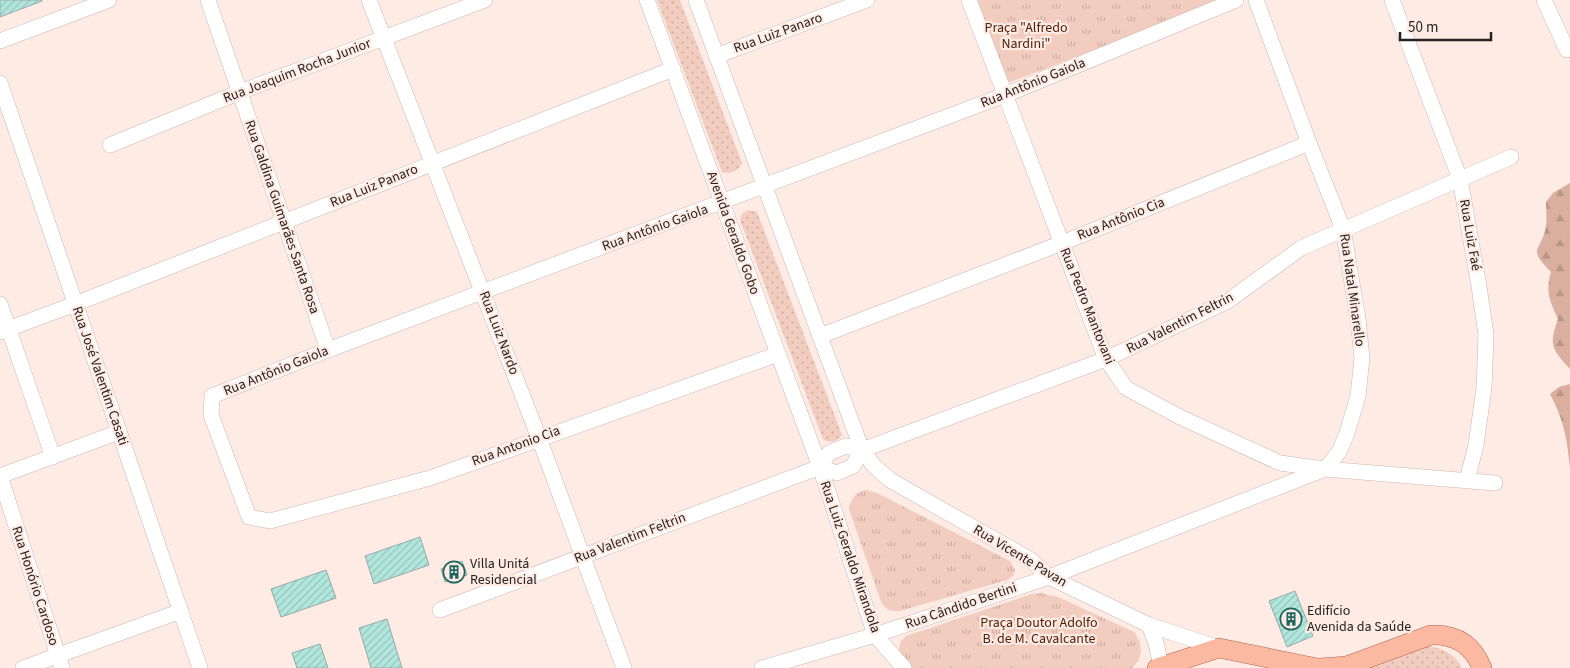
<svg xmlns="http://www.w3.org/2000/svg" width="1570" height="668" font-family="'Source Sans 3',sans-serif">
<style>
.grass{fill:url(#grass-dots)}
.forest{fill:url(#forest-firs)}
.park{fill:url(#park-tufts)}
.building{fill:url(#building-hatch);stroke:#97aaa6}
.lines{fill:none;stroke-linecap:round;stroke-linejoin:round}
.minor-casing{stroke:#cab8b2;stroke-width:16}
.major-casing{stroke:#af664c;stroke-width:20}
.minor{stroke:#fff;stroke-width:15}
.major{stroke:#fbb9a2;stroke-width:19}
.labels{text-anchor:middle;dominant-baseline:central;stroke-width:4.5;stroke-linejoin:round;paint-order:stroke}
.park-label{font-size:14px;fill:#511c06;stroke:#fdebe4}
.street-label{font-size:14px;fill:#28211f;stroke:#fdebe4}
.poi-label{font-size:14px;fill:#28211f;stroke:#fdebe4;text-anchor:start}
</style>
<defs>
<pattern id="grass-dots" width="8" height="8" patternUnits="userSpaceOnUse" patternTransform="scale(1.25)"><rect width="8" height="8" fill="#f1ccbf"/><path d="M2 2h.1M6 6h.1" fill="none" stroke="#cfafa4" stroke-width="1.8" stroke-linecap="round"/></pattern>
<pattern id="forest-firs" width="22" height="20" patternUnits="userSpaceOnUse" patternTransform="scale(1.25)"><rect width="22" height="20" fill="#daaf9f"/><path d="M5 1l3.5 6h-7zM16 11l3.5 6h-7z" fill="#bb9688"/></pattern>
<pattern id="park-tufts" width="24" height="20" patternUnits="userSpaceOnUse" patternTransform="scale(1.25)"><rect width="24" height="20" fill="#f1ccbf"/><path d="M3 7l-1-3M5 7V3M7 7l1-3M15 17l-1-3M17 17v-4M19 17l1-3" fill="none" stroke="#cfafa4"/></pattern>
<pattern id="building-hatch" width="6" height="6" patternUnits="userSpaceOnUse" patternTransform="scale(1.25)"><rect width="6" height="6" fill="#b1e6dd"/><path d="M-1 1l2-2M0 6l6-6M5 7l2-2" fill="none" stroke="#98c5bd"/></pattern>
</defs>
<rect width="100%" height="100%" fill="#fdebe4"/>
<!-- grass -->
<g class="grass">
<path d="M657 0H680L742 163C738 171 731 174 722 172Z"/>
<path d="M748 210 757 212 842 435C837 442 830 444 823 439L740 220 742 214Z"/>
<path d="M1429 646C1444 649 1455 654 1462 668H1367L1418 648Z"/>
</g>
<!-- forest -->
<g class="forest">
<path d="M1570 183V369C1551 349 1549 344 1558 319 1550 301 1545 292 1551 272 1526 246 1541 254 1546 226 1547 219 1546 210 1546 202L1553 193Z"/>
<path d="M1570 384V468C1567 438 1564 421 1550 394L1559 387Z"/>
</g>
<!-- park -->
<g class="park">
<polygon points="971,0 1227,0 1005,84"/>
<path d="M866 490 877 493 1010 561 1015 570 1013 576 1007 580 900 611C890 612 884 609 880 599L849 509C851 498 856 492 866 490Z"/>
<path d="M1041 593 1058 597 1134 632C1143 644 1144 657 1132 668H908L898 653 901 641 906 636 1032 594Z"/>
</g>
<!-- building -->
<g class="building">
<polygon points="0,0 42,0 42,1 0,17"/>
<polygon points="420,537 429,565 374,584 365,556"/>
<polygon points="462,561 467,575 445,582 441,569"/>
<polygon points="326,570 336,598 281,617 271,589"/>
<polygon points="1295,591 1313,636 1287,647 1269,601"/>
<polygon points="387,619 402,668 371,668 359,628"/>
<polygon points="320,644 328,668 297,668 292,653"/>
</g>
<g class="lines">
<!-- minor casing -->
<g class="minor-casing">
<g id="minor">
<polyline points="208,0 328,350"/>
<polyline points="369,0 539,438 624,668"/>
<polyline points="647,0 820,467 875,635 904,668"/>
<polyline points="696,0 862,450 874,466 890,480 1031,560 1049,577 1149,625 1219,648"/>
<polyline points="969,0 1106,359 1126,388 1180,417 1280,463 1325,469 1495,483"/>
<polyline points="1392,0 1460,179 1479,286 1486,335 1484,388 1476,445 1467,480"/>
<polyline points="1544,0 1567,50"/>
<polyline points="0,41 109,0"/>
<polyline points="716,56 867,0"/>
<polyline points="0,83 200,668"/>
<polyline points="110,145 240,92 485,0"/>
<polyline points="0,304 53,457"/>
<polyline points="0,332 75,304 673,69"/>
<polyline points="820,336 1062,243 1309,143"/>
<polyline points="778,354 430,478 270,521 249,517 211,415 212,396 328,350 1005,95 1236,0"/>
<polyline points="820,467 837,473 853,466 862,450"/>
<polyline points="0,476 62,668"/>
<polyline points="0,476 119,432"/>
<polyline points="440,610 820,467 829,453 846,446 862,450 1106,359 1228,301 1301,248 1511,157"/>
<polyline points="1149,625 1156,643 1161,666"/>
<polyline points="23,668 181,611"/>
<polyline points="762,668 875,635 1049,577 1325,469 1339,452 1347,433 1358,396 1362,358 1358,319 1343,229 1309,143 1256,0"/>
</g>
</g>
<!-- major casing -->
<g class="major-casing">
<g id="major">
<polyline points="1157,668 1219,648 1317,668"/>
<path d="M1320 668 1347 666 1431 635C1456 634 1473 645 1482 668"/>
</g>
</g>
<!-- minor -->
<use href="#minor" class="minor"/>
<!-- major -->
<use href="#major" class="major"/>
</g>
<!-- icons -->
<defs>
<g id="building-ring" transform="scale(1.125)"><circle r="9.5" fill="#fdebe4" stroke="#20685f" stroke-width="1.5"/><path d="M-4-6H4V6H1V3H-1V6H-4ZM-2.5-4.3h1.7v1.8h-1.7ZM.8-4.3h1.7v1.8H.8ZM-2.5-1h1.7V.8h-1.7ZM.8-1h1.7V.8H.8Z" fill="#20685f"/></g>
</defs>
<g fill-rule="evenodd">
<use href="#building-ring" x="454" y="572"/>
<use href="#building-ring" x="1291" y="619"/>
</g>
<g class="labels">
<!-- park labels -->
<g class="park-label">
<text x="1026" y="28">Praça "Alfredo<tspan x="1026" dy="16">Nardini"</tspan></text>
<text x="1039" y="623">Praça Doutor Adolfo<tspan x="1039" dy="16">B. de M. Cavalcante</tspan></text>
</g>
<!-- street labels -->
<g class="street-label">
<text transform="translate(778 33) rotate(-20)">Rua Luiz Panaro</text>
<text transform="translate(297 71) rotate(-21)">Rua Joaquim Rocha Junior</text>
<text transform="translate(1033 83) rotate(-22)">Rua Antônio Gaiola</text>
<text transform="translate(374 186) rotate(-22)">Rua Luiz Panaro</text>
<text transform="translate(282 217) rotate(71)">Rua Galdina Guimarães Santa Rosa</text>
<text transform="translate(1121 219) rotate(-22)">Rua Antônio Cia</text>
<text transform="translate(655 228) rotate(-20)">Rua Antônio Gaiola</text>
<text transform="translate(733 233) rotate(70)">Avenida Geraldo Gobo</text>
<text transform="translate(1470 235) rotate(80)">Rua Luiz Faé</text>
<text transform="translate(1352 290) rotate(82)">Rua Natal Minarello</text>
<text transform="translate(1087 306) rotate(68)">Rua Pedro Mantovani</text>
<text transform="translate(1180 323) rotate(-27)">Rua Valentim Feltrin</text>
<text transform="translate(499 333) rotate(69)">Rua Luiz Nardo</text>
<text transform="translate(276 371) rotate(-22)">Rua Antônio Gaiola</text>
<text transform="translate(100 376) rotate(71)">Rua José Valentim Casati</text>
<text transform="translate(516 446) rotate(-20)">Rua Antonio Cia</text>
<text transform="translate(630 538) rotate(-21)">Rua Valentim Feltrin</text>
<text transform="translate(1020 556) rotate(31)">Rua Vicente Pavan</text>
<text transform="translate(850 557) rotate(71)">Rua Luiz Geraldo Mirandola</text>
<text transform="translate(35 586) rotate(72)">Rua Honório Cardoso</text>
<text transform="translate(961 606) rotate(-19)">Rua Cândido Bertini</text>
</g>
<!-- poi labels -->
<g class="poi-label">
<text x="470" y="564">Villa Unitá<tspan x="470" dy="16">Residencial</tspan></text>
<text x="1307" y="611">Edifício<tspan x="1307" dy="16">Avenida da Saúde</tspan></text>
</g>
</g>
<!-- scale -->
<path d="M1400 32v8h91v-8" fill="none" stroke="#28211f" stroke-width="2.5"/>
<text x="1408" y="32" font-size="15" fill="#28211f" stroke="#fdebe4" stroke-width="4" paint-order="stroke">50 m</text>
</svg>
